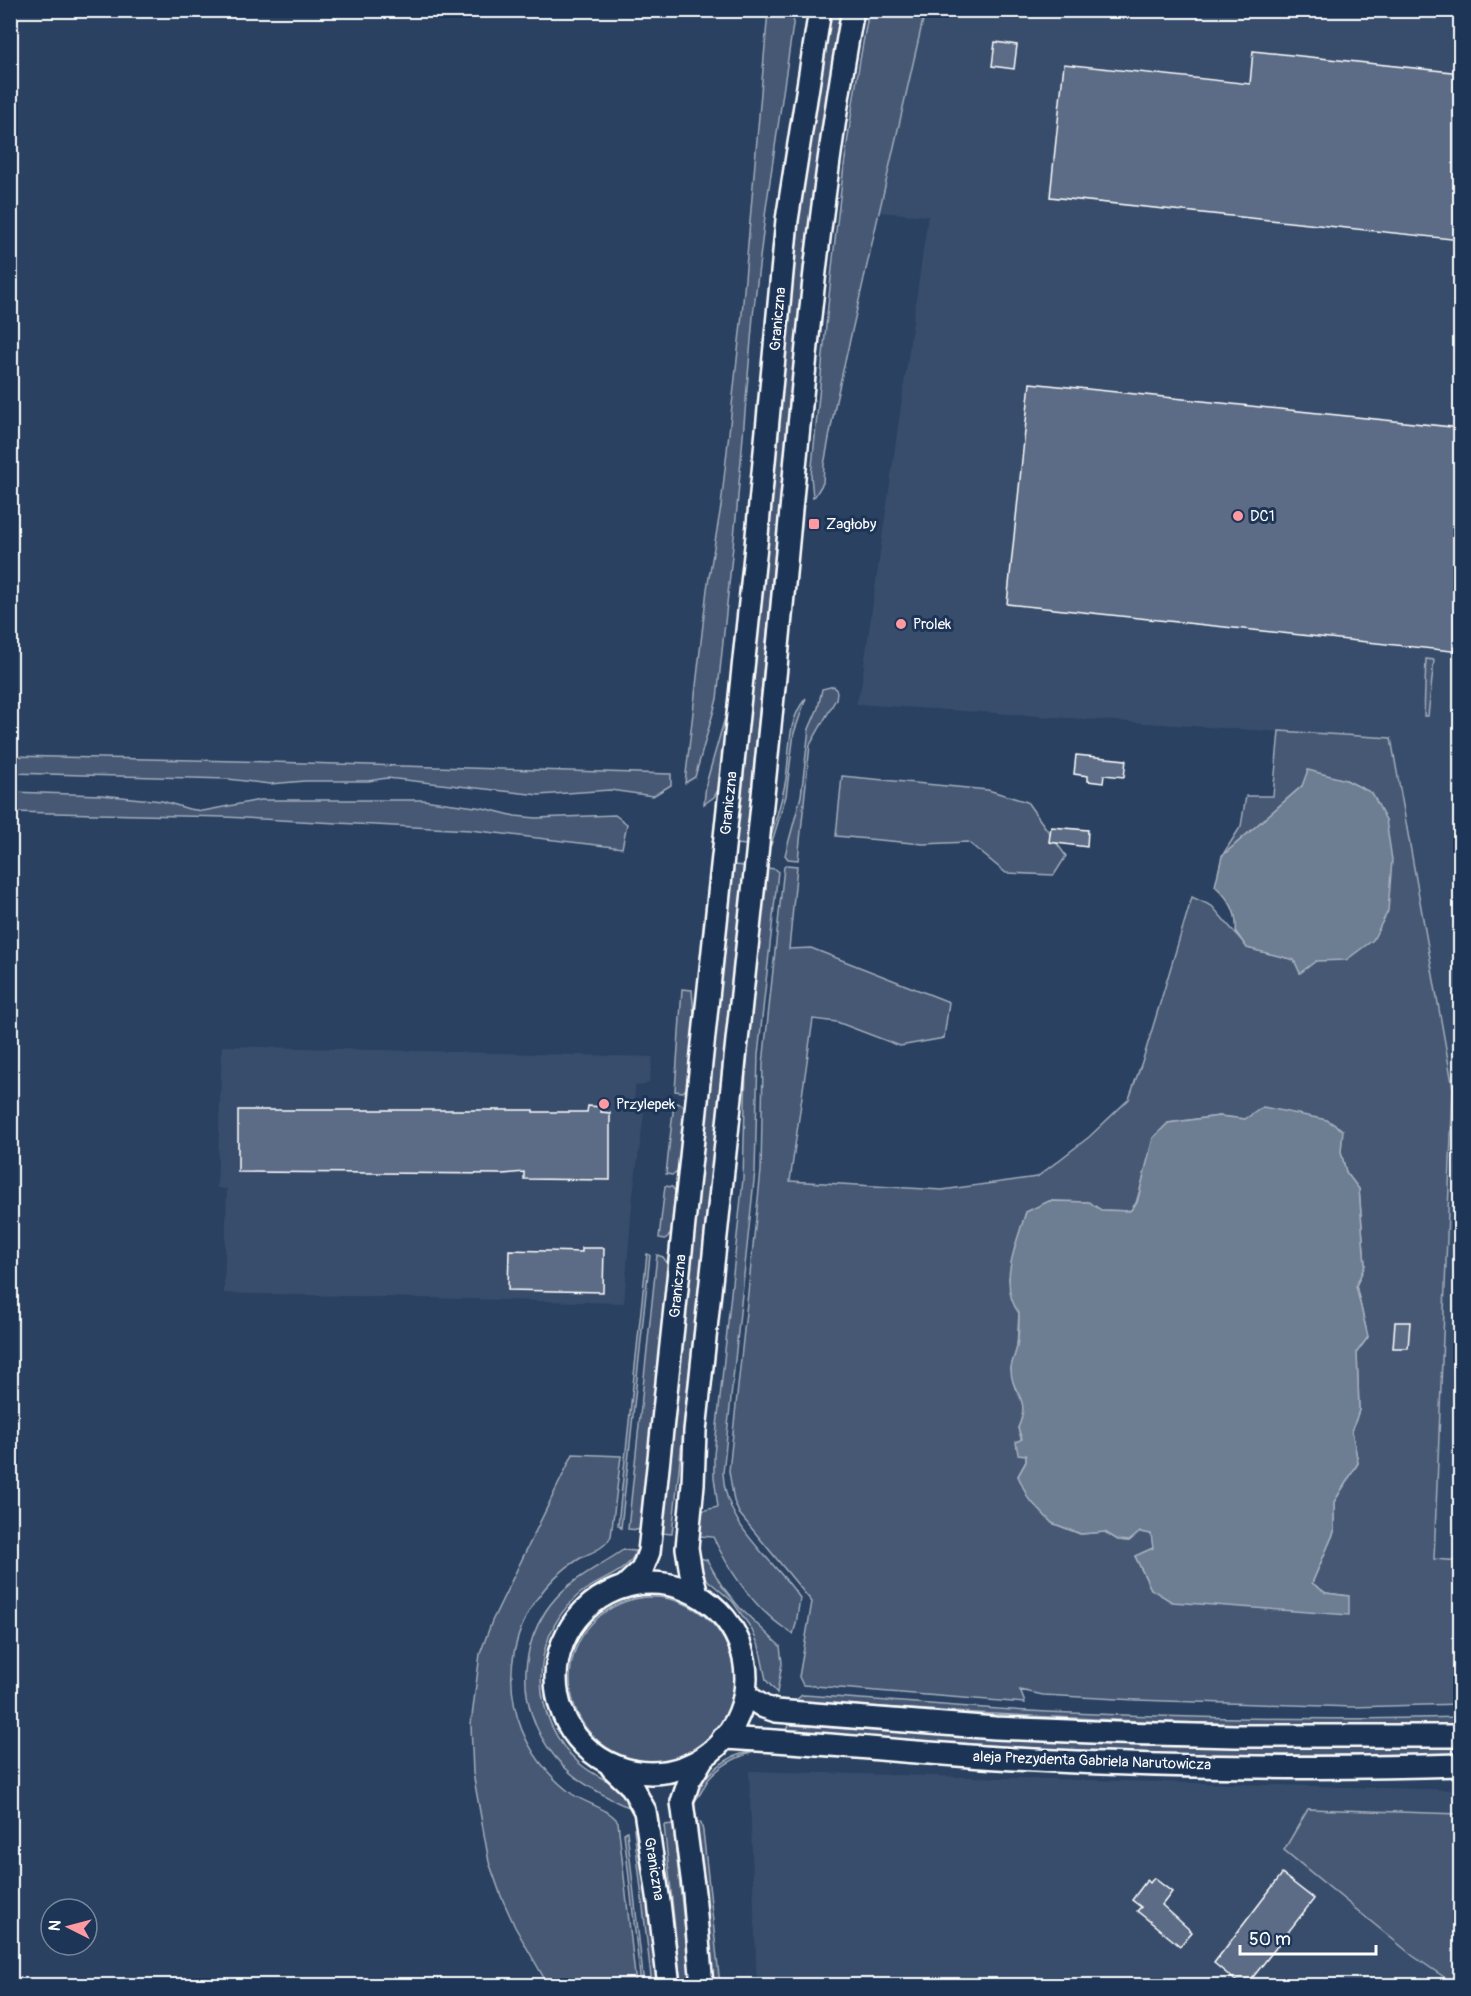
<svg xmlns="http://www.w3.org/2000/svg" width="1471" height="1996" font-family="Pangolin,sans-serif">
<style>
.built{fill:#394e6c}
.green{fill:#465975;stroke:#a2acba;stroke-width:1.5;fill-rule:evenodd}
.water{fill:#6d7d92;stroke:#a7b1be;stroke-width:1.5}
.building{fill:#5b6c86;stroke:#fff;stroke-width:1.5}
.lines{fill:none;stroke-linecap:round;stroke-linejoin:round}
.secondary-casing{stroke:#fff;stroke-width:26}
.secondary{stroke:#1d3557;stroke-width:21}
.poi-dot{fill:#ff9aa2;stroke:#1d3557;stroke-width:2}
.labels{text-anchor:middle;dominant-baseline:central;stroke-width:6;stroke-linejoin:round;paint-order:stroke}
.street-label{font-size:15px;fill:#fff;stroke:#1d3557}
.poi-label{font-size:15px;fill:#fff;stroke:#1d3557;text-anchor:start}
</style>
<rect width="100%" height="100%" fill="#2a4161"/>
<filter id="ink" filterUnits="userSpaceOnUse"><feTurbulence type="fractalNoise" baseFrequency=".0167" numOctaves="2"/><feDisplacementMap in="SourceGraphic" scale="12" xChannelSelector="R" yChannelSelector="G"/><feConvolveMatrix kernelMatrix="1 2 1 2 8 2 1 2 1" color-interpolation-filters="sRGB"/></filter>
<g filter="url(#ink)">
<!-- built -->
<g class="built">
<polygon points="925,11 1460,11 1460,1561 1434,1559 1453,1088 1391,739 856,704 861,687 928,216 878,212"/>
<polygon points="222,1046 653,1057 649,1082 645,1085 635,1086 634,1104 644,1113 633,1194 624,1303 224,1293 227,1189 217,1188"/>
<polygon points="749,1771 1460,1790 1460,1985 757,1985"/>
</g>
<!-- green -->
<g class="green">
<polygon points="768,11 795,11 766,208 753,316 737,508 717,699 695,777 685,783 707,589 721,506 742,314"/>
<polygon points="831,11 842,11 830,77 805,252 746,845 736,844 799,218"/>
<path d="M869 11H925L836 401 824 465 823 483 815 496 813 497 811 476C827 320 839 164 869 11Z"/>
<polygon points="1426,659 1434,660 1428,716 1424,716"/>
<polygon points="834,686 837,692 836,699 810,745 798,860 788,859 785,855 801,796 809,729 818,708 822,689"/>
<path d="M806 698 794 733 786 796 771 845 769 844C774 824 781 804 785 784 791 755 785 723 806 698Z"/>
<polygon points="728,707 719,788 714,797 704,804 706,784"/>
<path d="M1279 731 1391 738 1453 1088 1434 1559 1460 1561V1704L1352 1707 1136 1700 1043 1695 1020 1690 1025 1703 803 1685 799 1677 812 1602 739 1513 734 1501 729 1471 761 1171 763 1064 784 867 787 865 797 866 789 949 811 948 949 1002 944 1038 900 1046 837 1022 813 1019 790 1181 942 1190 1037 1177 1089 1137 1129 1099 1145 1053 1192 897 1212 906 1248 948 1295 960 1346 959 1386 820 1371 793 1346 780 1303 785 1222 856 1241 826 1246 796H1273ZM1219 1116 1342 1130 1341 1153 1346 1172 1359 1189 1365 1265 1356 1286 1368 1337 1357 1352 1359 1410 1352 1431 1358 1463 1334 1502V1532L1312 1583 1326 1593 1349 1596 1151 1589 1135 1556 1153 1548 1152 1534 1140 1532 1129 1541 1118 1540 1105 1532 1080 1534 1052 1523 1018 1476 1026 1461V1455L1018 1428 1024 1415 1023 1399 1015 1388 1011 1369 1017 1347 1019 1313 1009 1279 1013 1257 1026 1212 1050 1201 1088 1202 1101 1210 1130 1211 1136 1203 1145 1173 1168 1123Z"/>
<polygon points="11,756 237,761 671,774 671,785 653,796 610,790 539,795 387,778 368,781 305,781 270,784 228,779 11,773"/>
<polygon points="842,776 988,790 1027,802 1066,856 1054,875 1006,873 968,842 923,844 836,836"/>
<polygon points="11,792 101,795 162,801 189,809 203,811 260,800 423,800 483,808 515,816 536,818 615,815 627,824 622,848 470,830 225,817 11,812"/>
<polygon points="734,865 744,866 672,1534 662,1533"/>
<path d="M767 868 775 869 778 871 758 1055 755 1171 723 1473C725 1527 771 1556 800 1598L796 1624 793 1634C756 1612 731 1574 713 1537L698 1536 701 1511 718 1507 714 1477V1455L743 1179 746 1068Z"/>
<polygon points="682,989 692,990 694,1016 687,1088 683,1092 675,1091"/>
<polygon points="674,1103 681,1104 685,1108 678,1172 673,1175 666,1174"/>
<polygon points="665,1186 672,1187 676,1192 672,1233 665,1239 659,1238"/>
<polygon points="647,1254 650,1255 621,1528 618,1525"/>
<polygon points="657,1255 663,1257 668,1264 640,1530 628,1529"/>
<path d="M573 1454 621 1456 611 1536C605 1549 591 1552 579 1559 562 1569 547 1584 536 1600 492 1665 510 1748 572 1794 585 1803 610 1809 618 1822L636 1985H548L515 1927 501 1896 489 1862 473 1773 471 1724 480 1654 492 1621Z"/>
<path d="M623 1550 636 1551C627 1576 594 1579 576 1597 528 1642 530 1719 579 1763 586 1769 594 1774 602 1778 607 1781 614 1782 619 1786 625 1791 630 1802 634 1808 623 1807 607 1797 597 1791 532 1757 504 1677 545 1612 566 1580 593 1571 623 1550Z"/>
<polygon points="696,1557 707,1560 722,1586 740,1608 780,1646 782,1663 777,1693 766,1680 759,1646 751,1628 733,1602 704,1577 700,1571"/>
<circle cx="652" cy="1679" r="82"/>
<path d="M802 1695C884 1700 966 1708 1047 1712 1185 1718 1323 1721 1460 1717V1724C1238 1729 1016 1717 795 1701Z"/>
<path d="M789 1725C899 1732 1009 1741 1120 1745 1233 1749 1347 1749 1460 1747V1754C1347 1755 1233 1756 1119 1752 1008 1748 898 1739 787 1731Z"/>
<path d="M754 1752C736 1757 720 1765 708 1780 703 1787 701 1796 694 1801 698 1777 730 1752 754 1752Z"/>
<polygon points="1308,1809 1460,1814 1460,1985 1456,1985 1413,1956 1284,1850"/>
<polygon points="696,1821 701,1823 703,1831 720,1985 714,1985"/>
<polygon points="673,1824 691,1985 681,1985 664,1825"/>
<polygon points="634,1829 639,1829 657,1985 652,1985"/>
<polygon points="627,1831 644,1985 641,1985 639,1967 624,1833"/>
</g>
<!-- water -->
<g class="water">
<path d="M1308 770 1346 780 1372 793 1386 820 1392 860 1388 911 1373 940 1346 960 1316 961 1300 973 1294 960 1247 948 1236 932C1238 912 1229 899 1215 886L1222 856 1302 786Z"/>
<path d="M1263 1107 1327 1120 1343 1130 1341 1152 1346 1172 1359 1189 1365 1265 1356 1286 1368 1337 1357 1352 1359 1410 1352 1431 1358 1463 1334 1502V1532L1312 1583 1326 1593 1349 1596V1615L1172 1602 1151 1589 1135 1556 1153 1548 1151 1534 1140 1532 1129 1541 1118 1540 1105 1532 1081 1534 1052 1523 1028 1498 1018 1476 1026 1462V1455L1018 1454 1016 1442 1022 1439 1018 1428C1032 1395 1011 1396 1011 1369 1011 1362 1016 1354 1017 1346 1019 1335 1019 1324 1019 1313 997 1285 1017 1242 1026 1212L1049 1201 1089 1202 1101 1210 1130 1211 1137 1203 1153 1138 1168 1123 1219 1116 1245 1119Z"/>
</g>
<!-- building -->
<g class="building">
<polygon points="995,42 1017,45 1014,69 992,66"/>
<polygon points="1253,51 1461,73 1461,240 1050,197 1064,64 1250,84"/>
<polygon points="1030,383 1461,428 1461,652 1007,604"/>
<polygon points="1076,755 1126,760 1124,777 1104,775 1103,783 1088,781 1088,776 1074,774"/>
<polygon points="1051,827 1088,830 1087,847 1049,842"/>
<polygon points="588,1106 602,1107 601,1112 610,1113 610,1180 524,1179 524,1172 503,1174 238,1172 238,1110 533,1110 533,1112 587,1112"/>
<polygon points="582,1248 604,1248 603,1292 508,1290 509,1250 582,1252"/>
<polygon points="1395,1322 1410,1322 1408,1348 1393,1348"/>
<polygon points="1282,1874 1314,1899 1246,1986 1242,1986 1214,1963"/>
<polygon points="1154,1878 1172,1892 1162,1905 1192,1932 1180,1946 1137,1911 1141,1907 1132,1900 1147,1880 1150,1883"/>
</g>
<g class="lines">
<!-- secondary casing -->
<g class="secondary-casing">
<g id="secondary">
<circle cx="651" cy="1678" r="95"/>
<polyline points="624,1587 642,1570 649,1552 756,546 787,220 820,10"/>
<path d="M697 1593 691 1573 687 1548 693 1484 695 1431C722 1177 751 922 776 667 798 448 813 227 853 10"/>
<polyline points="745,1695 764,1707 776,1711 995,1728 1116,1733 1235,1736 1460,1736"/>
<path d="M723 1738C821 1743 917 1753 1014 1759 1163 1767 1312 1770 1460 1765"/>
<polyline points="612,1768 632,1787 645,1811 659,1902 669,1986"/>
<polyline points="702,1986 694,1893 682,1802 689,1781 703,1758"/>
</g>
</g>
<!-- secondary -->
<use href="#secondary" class="secondary"/>
</g>
</g>
<!-- markers -->
<g class="poi-dot">
<circle cx="1238" cy="516" r="6"/>
<rect x="808" y="518" width="12" height="12" rx="3"/>
<circle cx="901" cy="624" r="6"/>
<circle cx="604" cy="1104" r="6"/>
</g>
<g class="labels">
<!-- street labels -->
<g class="street-label">
<text transform="translate(778 319) rotate(-85)">Graniczna</text>
<text transform="translate(729 803) rotate(-84)">Graniczna</text>
<text transform="translate(678 1286) rotate(-84)">Graniczna</text>
<text transform="translate(1092 1761) rotate(2)">aleja Prezydenta Gabriela Narutowicza</text>
<text transform="translate(654 1869) rotate(81)">Graniczna</text>
</g>
<!-- poi labels -->
<g class="poi-label">
<text x="1250" y="516">DC1</text>
<text x="826" y="524">Zagłoby</text>
<text x="913" y="624">Prolek</text>
<text x="616" y="1104">Przylepek</text>
</g>
</g>
<!-- margin -->
<rect width="1471" height="1996" fill="none" stroke="#1d3557" stroke-width="36"/>
<rect x="18" y="18" width="1435" height="1960" fill="none" stroke="#fff" stroke-width="2" filter="url(#ink)"/>
<!-- north arrow -->
<g transform="translate(69 1927) rotate(276)"><circle r="28" fill="#1d3557" stroke="#77869a" stroke-width="1.5"/>
<path d="M0-4.5L10 22L0 15L-10 22Z" fill="#ff9aa2"/>
<text y="-9" font-size="16" font-weight="bold" text-anchor="middle" fill="#ffffff">N</text>
</g>
<!-- scale -->
<path d="M1240 1945v9h136v-9" fill="none" stroke="#ffffff" stroke-width="3"/>
<text x="1249" y="1945" font-size="18" fill="#ffffff" stroke="#1d3557" stroke-width="4.5" paint-order="stroke">50 m</text>
</svg>
